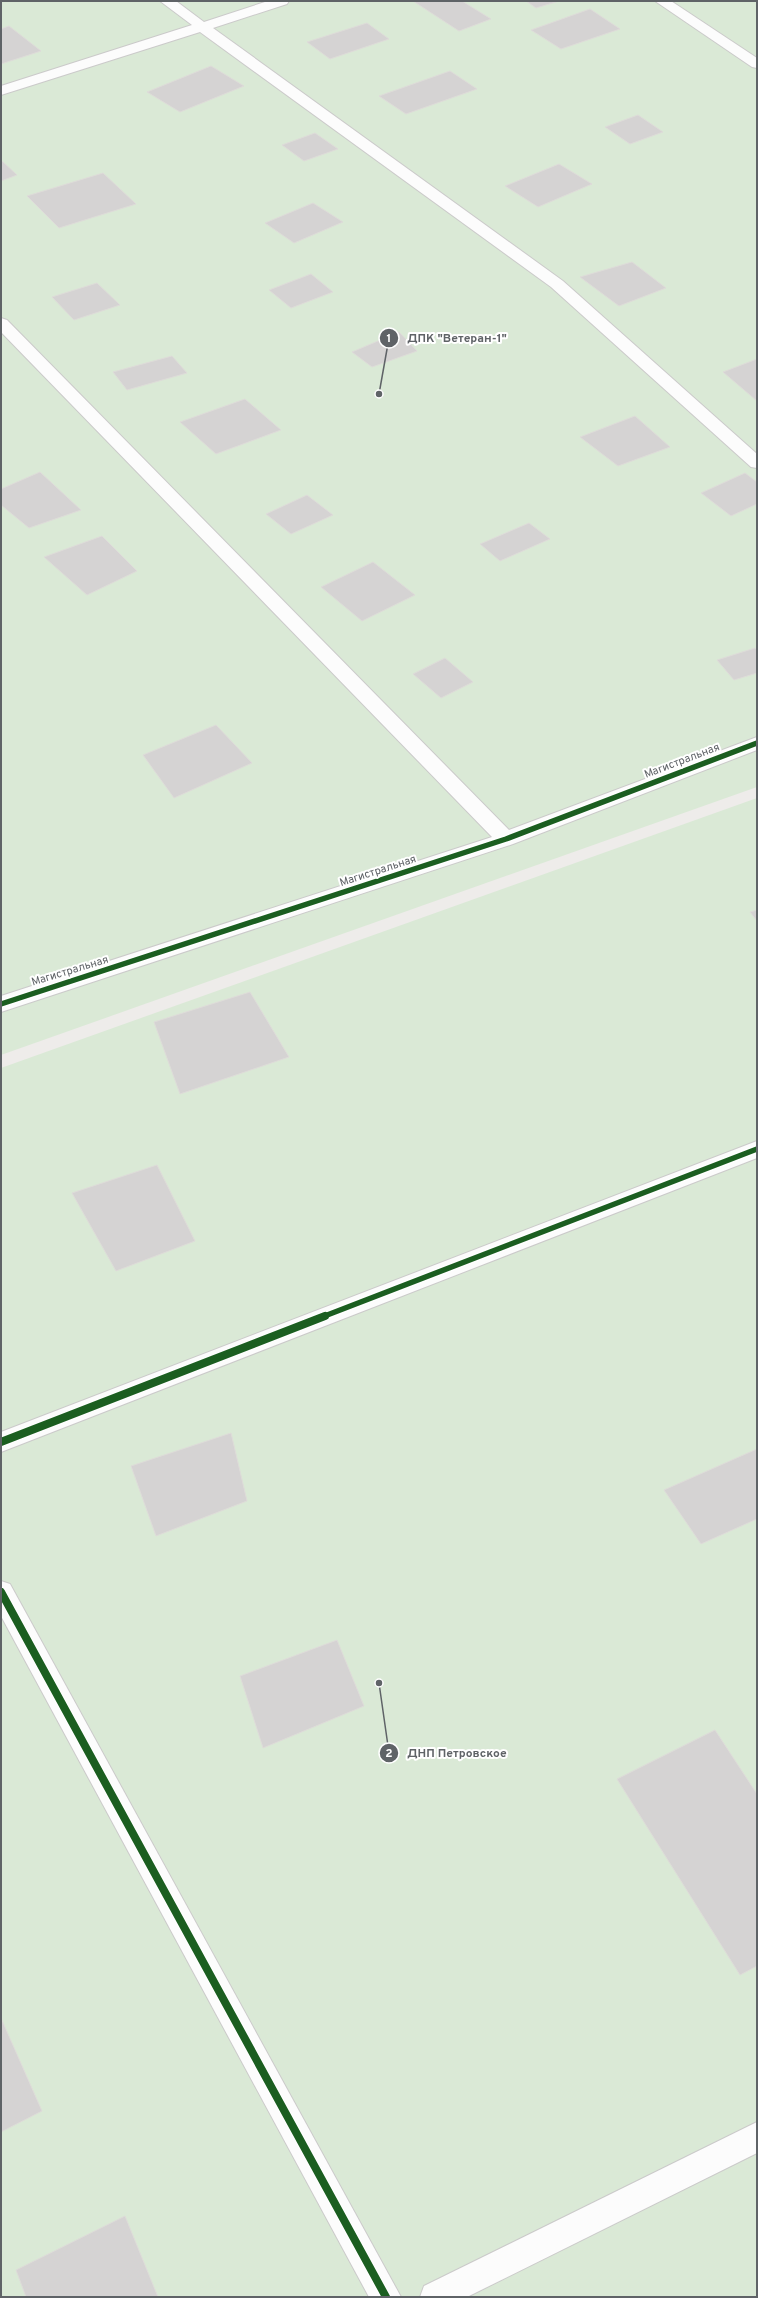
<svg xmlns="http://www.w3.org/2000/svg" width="758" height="2298" font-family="Overpass,sans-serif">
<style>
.green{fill:#dae9d6}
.building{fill:#d5d3d3;stroke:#dedcd9}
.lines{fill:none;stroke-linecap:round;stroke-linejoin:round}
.minor-casing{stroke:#cbcaca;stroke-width:2}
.minor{fill:#fcfcfc;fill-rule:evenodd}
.cycleway-far1-casing{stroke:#fff;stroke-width:8}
.cycleway-casing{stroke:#fff;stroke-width:10}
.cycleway-far1{stroke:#1b5e20;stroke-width:5.5}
.cycleway{stroke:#1b5e20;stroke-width:8}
.labels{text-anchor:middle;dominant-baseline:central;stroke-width:4;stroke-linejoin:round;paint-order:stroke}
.street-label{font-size:11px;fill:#5f6367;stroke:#fff}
.leader{fill:none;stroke:#5f6367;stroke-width:1.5}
.callout-dot{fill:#5f6367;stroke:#fff;stroke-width:1.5}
.mark-label{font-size:12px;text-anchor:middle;font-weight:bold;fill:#fff}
.callout-label{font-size:12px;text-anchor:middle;font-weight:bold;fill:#5f6367;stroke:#fff;stroke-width:4;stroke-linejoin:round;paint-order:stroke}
</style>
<rect width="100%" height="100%" fill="#eeecea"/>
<!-- green -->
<g class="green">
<polygon points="1,1 757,1 757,787 1,1055"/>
<polygon points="757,798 757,2297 1,2297 1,1068"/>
</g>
<!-- building -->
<g class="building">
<polygon points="413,1 462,1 491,19 459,31"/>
<polygon points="526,1 559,1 536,8"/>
<polygon points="590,9 620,29 561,49 531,30"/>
<polygon points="367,23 389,39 330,59 307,42"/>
<polygon points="9,26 41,51 1,64 1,29"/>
<polygon points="211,66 244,86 180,112 147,92"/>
<polygon points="450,71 477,89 406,114 379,96"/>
<polygon points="638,115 663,132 630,144 605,127"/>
<polygon points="315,133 338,149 304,161 282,145"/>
<polygon points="1,160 17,175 1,181"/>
<polygon points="559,164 592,184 538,207 505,186"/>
<polygon points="103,173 136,204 59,228 27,196"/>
<polygon points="313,203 343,222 294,243 265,223"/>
<polygon points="632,262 666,288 619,306 580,277"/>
<polygon points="311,274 333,292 291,308 269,290"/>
<polygon points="97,283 120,305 74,320 52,297"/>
<polygon points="399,332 417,351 372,367 352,352"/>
<polygon points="172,356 187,373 127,390 113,372"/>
<polygon points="757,359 757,401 723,372"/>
<polygon points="245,399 281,430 216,454 180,422"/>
<polygon points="635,416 670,447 618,466 580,437"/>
<polygon points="40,472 81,510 29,528 1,505 1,489"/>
<polygon points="745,473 757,482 757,504 731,516 701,493"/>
<polygon points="307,495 333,515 291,534 266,514"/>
<polygon points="529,523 550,539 500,561 480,544"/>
<polygon points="102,536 137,571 87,595 44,557"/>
<polygon points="373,562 415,595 362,621 321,587"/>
<polygon points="755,648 757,650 757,673 734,680 717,660"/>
<polygon points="445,658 473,682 441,698 413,674"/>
<polygon points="216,725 252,763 174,798 143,755"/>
<polygon points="757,910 757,921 750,912"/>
<polygon points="250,992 289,1057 180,1094 154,1022"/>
<polygon points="157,1165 195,1241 116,1271 72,1193"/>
<polygon points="231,1433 247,1501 156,1536 131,1466"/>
<polygon points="757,1449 757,1519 701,1544 664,1490"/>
<polygon points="337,1640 364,1706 263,1748 240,1676"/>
<polygon points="715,1730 757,1794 757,1966 740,1975 617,1779"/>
<polygon points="1,2018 42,2111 1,2132"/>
<polygon points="125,2216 158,2297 26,2297 16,2270"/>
</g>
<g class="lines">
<!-- minor casing -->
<g class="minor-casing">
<g id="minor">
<polygon points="160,1 176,1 204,22 268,1 289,1 287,4 213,28 563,281 757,454 757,468 751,467 551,287 200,32 1,95 1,86 192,25"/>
<polygon points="655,1 671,1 757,58 757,68 752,67"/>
<polygon points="1,318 7,320 509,830 757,737 757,750 513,844 1,1012 1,996 492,837 1,332"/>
<polygon points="757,1141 757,1158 1,1452 1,1432"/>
<polygon points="1,1581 10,1584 401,2297 369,2297 1,1616"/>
<polygon points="757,2122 757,2153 467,2297 420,2297 424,2286"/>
</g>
</g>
<!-- minor -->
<use href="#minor" class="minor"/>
<!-- cycleway-far1 casing -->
<g class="cycleway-far1-casing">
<g id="cycleway-far1">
<polyline points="1,1004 506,839 757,743"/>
<polyline points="322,1317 757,1149"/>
</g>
</g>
<!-- cycleway casing -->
<g class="cycleway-casing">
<g id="cycleway">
<polyline points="1,1442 325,1316"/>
<polyline points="1,1592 386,2297"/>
</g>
</g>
<!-- cycleway-far1 -->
<use href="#cycleway-far1" class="cycleway-far1"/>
<!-- cycleway -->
<use href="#cycleway" class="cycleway"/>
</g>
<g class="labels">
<!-- street labels -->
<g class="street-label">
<text transform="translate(682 761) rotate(-21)">Магистральная</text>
<text transform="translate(378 871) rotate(-18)">Магистральная</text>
<text transform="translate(70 971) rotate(-17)">Магистральная</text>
</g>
</g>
<!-- callouts -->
<path class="leader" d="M379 394L389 338M379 1683L389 1753"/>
<g class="callout-dot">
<circle cx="379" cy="394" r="4"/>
<circle cx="379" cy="1683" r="4"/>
<circle cx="389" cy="338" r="10"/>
<circle cx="389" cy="1753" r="10"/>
</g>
<g class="mark-label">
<text x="389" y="342">1</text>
<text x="389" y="1757">2</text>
</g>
<g class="callout-label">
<text x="457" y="342">ДПК "Ветеран-1"</text>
<text x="457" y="1757">ДНП Петровское</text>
</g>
<!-- border -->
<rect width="758" height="2298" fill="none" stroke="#5f6367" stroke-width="4"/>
</svg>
